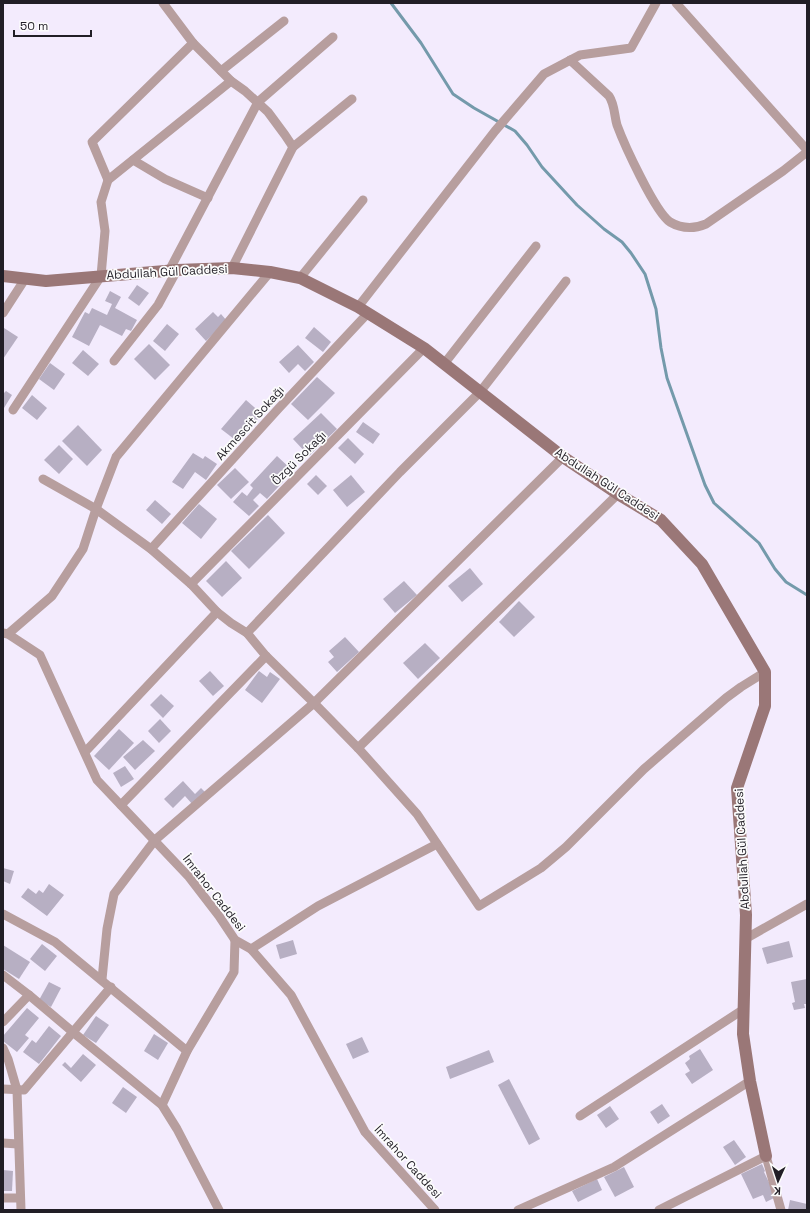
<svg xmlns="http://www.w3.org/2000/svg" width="810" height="1213" font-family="'Space Grotesk',sans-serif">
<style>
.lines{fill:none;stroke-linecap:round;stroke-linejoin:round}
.stream{stroke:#749aab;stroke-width:3}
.building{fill:#b7afc3}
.street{stroke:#b79e9e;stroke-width:9}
.secondary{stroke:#9a7777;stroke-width:12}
.labels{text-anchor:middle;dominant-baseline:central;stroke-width:3.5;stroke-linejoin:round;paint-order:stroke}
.street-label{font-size:12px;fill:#211e26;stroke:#fcfcfc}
</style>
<rect width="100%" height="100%" fill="#f3ebfd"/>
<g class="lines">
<!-- stream -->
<polyline class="stream" points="391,3 421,43 453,94 474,108 515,131 527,145 542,167 577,205 604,229 622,242 631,253 645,274 656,309 661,348 667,378 705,485 714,503 759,543 775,569 786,582 807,595"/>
</g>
<!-- building -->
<g class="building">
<polygon points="137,285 149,293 139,306 128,298"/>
<polygon points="110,291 121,297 115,308 137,320 131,331 126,329 122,336 100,325 89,346 72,337 85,312 89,314 92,308 107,315 112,304 105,301"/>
<polygon points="213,312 218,317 221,314 227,321 206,341 195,329"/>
<polygon points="167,324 179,334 165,351 153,341"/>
<polygon points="314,327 331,342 323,352 305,338"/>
<polygon points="4,328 18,337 3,359 3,330"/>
<polygon points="149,344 170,365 155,380 134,359"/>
<polygon points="298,345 314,362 305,371 298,364 289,373 279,362"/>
<polygon points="83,350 99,364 88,376 72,363"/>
<polygon points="50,363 65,374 54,390 39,379"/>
<polygon points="317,377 335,393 308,420 291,404"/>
<polygon points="6,391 12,395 4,408 3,407 3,392 4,393"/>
<polygon points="32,395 47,408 37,420 22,408"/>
<polygon points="246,400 262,414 238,442 221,429"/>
<polygon points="321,413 337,429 309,456 293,439"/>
<polygon points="363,422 380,434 373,444 356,432"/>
<polygon points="78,425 102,450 87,466 62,441"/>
<polygon points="348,438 364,454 355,464 338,448"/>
<polygon points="59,445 73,459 59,474 44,460"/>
<polygon points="193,453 203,459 205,456 217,464 206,480 195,472 183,489 172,482"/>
<polygon points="277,456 293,471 267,499 260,493 253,500 259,506 249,516 233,502 242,492 247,496 253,488 250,485"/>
<polygon points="235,468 249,482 231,499 217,485"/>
<polygon points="316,475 327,486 318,495 307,484"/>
<polygon points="351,475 365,492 347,507 333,490"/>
<polygon points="155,500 171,514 162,524 146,510"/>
<polygon points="199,504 217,519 201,539 182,523"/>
<polygon points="268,515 285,533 249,569 231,551"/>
<polygon points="226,561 242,578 222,597 206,581"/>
<polygon points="470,568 483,584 462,602 448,586"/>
<polygon points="404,581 417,595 395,613 383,599"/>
<polygon points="519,601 535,617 514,637 499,622"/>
<polygon points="345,637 359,652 337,672 328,662 334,657 329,651"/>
<polygon points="425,643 440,658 418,679 403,663"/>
<polygon points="210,671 224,686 213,696 199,681"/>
<polygon points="259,671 267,677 270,672 280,679 262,703 245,690"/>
<polygon points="161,694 174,706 163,718 150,705"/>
<polygon points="160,719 171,731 159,743 148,731"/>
<polygon points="119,729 134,743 109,770 94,756"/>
<polygon points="143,740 155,751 135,770 123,757"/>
<polygon points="125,766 134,779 121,787 113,773"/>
<polygon points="183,781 195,794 201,788 206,793 193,805 185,796 173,808 164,799"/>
<polygon points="3,868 14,871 10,884 3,881"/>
<polygon points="49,884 64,895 47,916 21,897 28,888 36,894 39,890 43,893"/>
<polygon points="293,940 297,954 280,959 276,945"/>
<polygon points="789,941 793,957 767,964 762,948"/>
<polygon points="42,944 57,956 45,971 30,959"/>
<polygon points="3,945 30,962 19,979 3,969"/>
<polygon points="807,979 807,1004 804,1004 805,1008 794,1010 792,1003 795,1002 791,982"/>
<polygon points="49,982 61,988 51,1007 39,1000"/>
<polygon points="27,1008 39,1018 25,1035 29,1038 17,1052 3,1041 3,1036"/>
<polygon points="96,1016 109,1025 96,1043 83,1035"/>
<polygon points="49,1026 61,1036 39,1064 23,1052 32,1040 36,1043"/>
<polygon points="154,1034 168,1043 158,1060 144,1051"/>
<polygon points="362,1037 369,1052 353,1059 346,1044"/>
<polygon points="700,1049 713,1070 692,1084 685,1074 690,1071 685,1063 690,1059 689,1056"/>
<polygon points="489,1050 494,1062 450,1079 446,1067"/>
<polygon points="83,1054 96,1065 81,1082 62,1065 65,1062 71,1068"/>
<polygon points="509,1079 540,1139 529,1145 498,1085"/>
<polygon points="123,1087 137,1097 126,1113 112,1103"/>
<polygon points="662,1104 670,1116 658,1124 650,1112"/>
<polygon points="610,1106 619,1119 606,1128 597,1115"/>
<polygon points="734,1140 746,1157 735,1165 723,1147"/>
<polygon points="762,1164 765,1171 764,1172 776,1197 766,1202 763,1195 753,1199 741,1174"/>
<polygon points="624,1167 634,1187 615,1197 604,1177"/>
<polygon points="3,1170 13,1171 12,1191 3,1191"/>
<polygon points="597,1179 602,1190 578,1202 572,1191"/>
<polygon points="790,1200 807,1204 807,1210 788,1210"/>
</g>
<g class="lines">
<!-- street -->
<g class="street">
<polyline points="163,3 193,43 231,81 245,91 268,112 285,135 293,147"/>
<polyline points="676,3 807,150"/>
<path d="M570 60 609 96C615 105 614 115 617 125 624 144 655 212 670 222 682 229 694 229 706 224L783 171 807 152"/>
<polyline points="221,71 284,21"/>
<polyline points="133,160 165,179 208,198"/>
<polyline points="108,180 92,142 193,43"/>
<polyline points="232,268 293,147 352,99"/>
<polyline points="171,270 171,267 258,102 333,37"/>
<polyline points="300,278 363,200"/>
<polyline points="358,307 495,131 544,74 580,55 631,48 656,3"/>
<polyline points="3,313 25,279"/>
<polyline points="114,361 158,305 177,270"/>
<polyline points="444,364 536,246"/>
<polyline points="13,410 101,276 105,231 101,202 108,180 231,81"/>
<polyline points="43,479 96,509 151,549 191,584 217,612 231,623 247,633 266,656 314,703 358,748 417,814 479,906 541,868 566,847 644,769 726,698 741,687 765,672"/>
<polyline points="151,549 279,408 368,313"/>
<polyline points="191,584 424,348"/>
<polyline points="3,633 8,634 40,655 97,780 189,877 219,916 235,940 251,949 291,995 365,1132 435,1210"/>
<polyline points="247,633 400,472 480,392 566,281"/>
<polyline points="8,634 52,596 83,549 96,509 116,457 270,272"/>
<polyline points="358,748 618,494"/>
<polyline points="85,752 217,612"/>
<polyline points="121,805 266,656"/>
<polyline points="3,914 55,942 187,1051"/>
<polyline points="745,939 807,904"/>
<polyline points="251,949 318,906 437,844"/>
<polyline points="3,975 29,995 74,1033 162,1105 177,1129 219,1210"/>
<polyline points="102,979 107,929 114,894 155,840 314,703 563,457"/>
<polyline points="3,1022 29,995"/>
<polyline points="3,1048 8,1059 17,1090 21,1210"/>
<polyline points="3,1089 24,1090 111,987"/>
<polyline points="162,1105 187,1051 234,972 235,940"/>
<polyline points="580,1116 744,1009"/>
<polyline points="3,1143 18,1144"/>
<polyline points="3,1198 20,1198"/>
<polyline points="518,1210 614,1167 750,1081"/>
<polyline points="659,1210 766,1156 781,1210"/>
</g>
<!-- secondary -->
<polyline class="secondary" points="3,276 46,281 177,270 232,268 270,272 300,278 358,307 424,348 563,457 618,494 661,520 702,564 765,672 765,706 737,788 746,915 743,1034 750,1081 766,1156"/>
</g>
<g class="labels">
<!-- street labels -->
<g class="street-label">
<text transform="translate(167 272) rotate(-3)">Abdullah Gül Caddesi</text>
<text transform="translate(250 423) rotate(-48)">Akmescit Sokağı</text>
<text transform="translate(299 458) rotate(-45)">Özgü Sokağı</text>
<text transform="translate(607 484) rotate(33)">Abdullah Gül Caddesi</text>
<text transform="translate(742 849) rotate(-93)">Abdullah Gül Caddesi</text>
<text transform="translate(214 893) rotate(52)">İmrahor Caddesi</text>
<text transform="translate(408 1162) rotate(48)">İmrahor Caddesi</text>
</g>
</g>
<!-- border -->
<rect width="810" height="1213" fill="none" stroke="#211e26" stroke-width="8"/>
<!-- north arrow -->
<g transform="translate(778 1181) rotate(183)" stroke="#fcfcfc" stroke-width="3" paint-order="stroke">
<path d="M0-3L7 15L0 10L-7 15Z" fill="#211e26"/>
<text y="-6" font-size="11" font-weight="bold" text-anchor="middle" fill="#211e26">K</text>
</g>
<!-- scale -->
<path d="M14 30v6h77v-6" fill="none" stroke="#211e26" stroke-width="2"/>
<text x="20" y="30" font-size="12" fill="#211e26" stroke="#fcfcfc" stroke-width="3" paint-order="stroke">50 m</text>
</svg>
